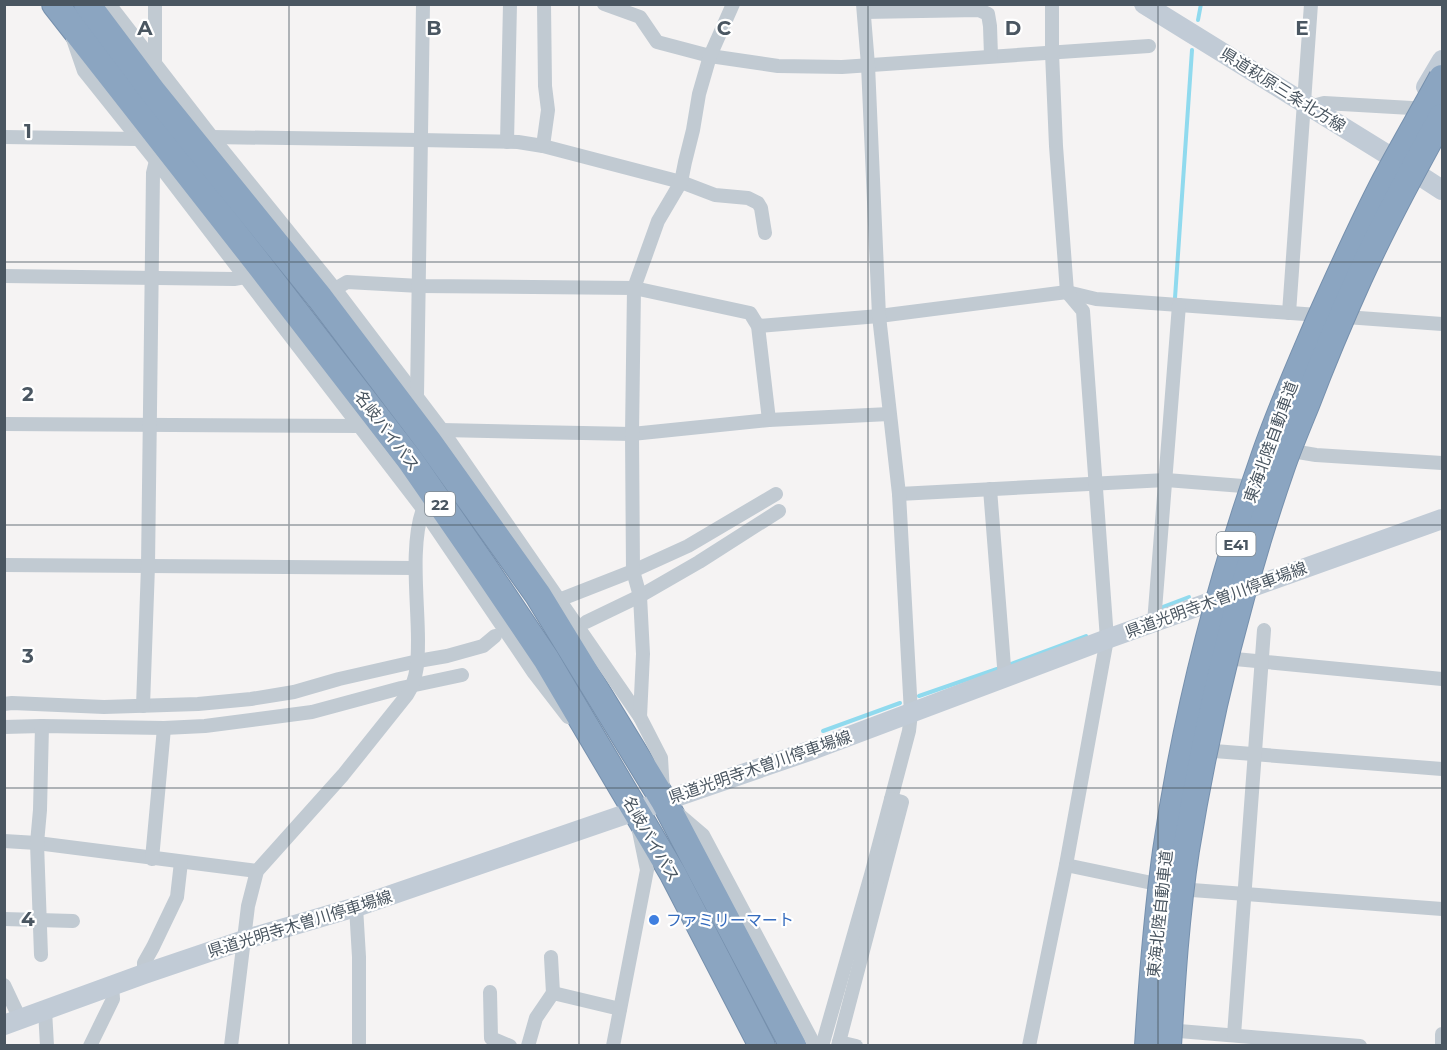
<svg xmlns="http://www.w3.org/2000/svg" width="1447" height="1050" font-family="Montserrat,'Noto Sans JP',sans-serif">
<style>
.lines{fill:none;stroke-linecap:round;stroke-linejoin:round}
.stream{stroke:#90daee;stroke-width:4}
.highway-casing{stroke:#7690ad;stroke-width:28}
.street{stroke:#c1cad2;stroke-width:14}
.secondary{stroke:#c1cbd6;stroke-width:20}
.highway{stroke:#8ba5c1;stroke-width:26}
.highway-bridge-casing{stroke:#7690ad;stroke-width:28;stroke-linecap:butt}
.highway-bridge{stroke:#8ba5c1;stroke-width:26}
.grid{fill:none;stroke:#4a5661;stroke-width:1.5;stroke-opacity:0.55}
.shop-dot{fill:#3f7fe0;stroke:#fff;stroke-width:2}
.labels{text-anchor:middle;dominant-baseline:central;stroke-width:4.5;stroke-linejoin:round;paint-order:stroke}
.shield{fill:#fff;stroke:#808990;stroke-width:1.5}
.shield-label{font-size:15px;font-weight:bold;fill:#4a5661}
.street-label{font-size:16px;fill:#4a5661;stroke:#fff}
.shop-label{font-size:16px;fill:#366cbe;stroke:#fff;text-anchor:start}
.grid-label{font-size:20px;text-anchor:middle;font-weight:bold;fill:#4a5661;stroke:#fff;stroke-width:4.5;stroke-linejoin:round;paint-order:stroke}
</style>
<rect width="100%" height="100%" fill="#f5f3f3"/>
<g class="lines">
<!-- stream -->
<g class="stream">
<polyline points="1198,20 1201,4"/>
<polyline points="1175,298 1192,50"/>
<polyline points="1160,608 1189,597"/>
<polyline points="1008,665 1086,636"/>
<polyline points="919,696 997,669"/>
<polyline points="823,731 900,703"/>
</g>
<!-- highway casing -->
<g class="highway-casing">
<g id="highway">
<polyline points="55,4 254,258 410,460 484,567 546,659 673,874 762,1046"/>
<polyline points="87,4 154,93 320,298 429,442 538,595 664,801 793,1046"/>
</g>
</g>
<!-- street -->
<g class="street">
<polyline points="109,4 212,137 335,289 442,430 640,717 661,758 663,792"/>
<polyline points="604,4 640,17 657,42 710,56 778,66 842,67 1149,46"/>
<polyline points="864,12 979,10 988,14 990,26 991,56"/>
<polyline points="73,39 84,71 156,161 423,509 534,673 568,717"/>
<polyline points="155,63 155,4"/>
<polyline points="1309,107 1324,103 1429,109"/>
<polyline points="4,137 137,139"/>
<polyline points="212,137 420,140 518,142 543,146 681,182 715,195 748,198 758,203 761,208 765,233"/>
<polyline points="507,142 510,4"/>
<polyline points="543,146 548,110 545,86 544,4"/>
<polyline points="4,276 234,279 245,277"/>
<polyline points="335,289 347,282 420,286 634,288 750,313 758,326 769,420"/>
<polyline points="1289,313 1311,4"/>
<polyline points="758,326 879,316 1067,292 1096,299 1442,324"/>
<polyline points="417,396 423,4"/>
<polyline points="4,424 360,426"/>
<polyline points="442,430 632,434 769,420 889,414"/>
<polyline points="1298,452 1316,455 1442,463"/>
<polyline points="990,489 1005,679"/>
<polyline points="899,494 1166,480 1243,486"/>
<polyline points="4,565 415,568"/>
<polyline points="564,598 633,571 688,546 776,494"/>
<polyline points="586,622 640,596 699,562 779,511"/>
<polyline points="1154,623 1179,305"/>
<polyline points="1235,659 1442,679"/>
<polyline points="4,704 12,703 104,707 198,704 251,699 294,692 339,679 418,661 447,656 483,646 495,636"/>
<polyline points="143,706 148,566 153,173 156,161"/>
<polyline points="640,717 643,654 640,596 633,571 632,434 634,288 658,221 681,182 685,162 693,130 699,94 710,56 733,4"/>
<polyline points="4,727 42,726 164,728 205,726 312,712 401,688 462,675"/>
<polyline points="1214,751 1442,769"/>
<polyline points="676,812 703,835 815,1046"/>
<polyline points="4,841 37,843 257,871"/>
<polyline points="152,859 164,728"/>
<polyline points="1066,865 1152,883 1192,890 1442,909"/>
<polyline points="356,907 359,957 359,1046"/>
<polyline points="4,919 73,921"/>
<polyline points="41,955 37,843 40,810 42,726"/>
<polyline points="551,957 553,993"/>
<polyline points="144,974 144,963 153,947 177,897 181,862"/>
<polyline points="4,985 20,1019"/>
<polyline points="490,992 491,1038 510,1046"/>
<polyline points="45,1010 47,1046"/>
<polyline points="1179,1031 1360,1046"/>
<polyline points="1234,1035 1264,630"/>
<polyline points="839,1042 856,1046"/>
<polyline points="90,1046 113,999 112,985"/>
<path d="M231 1046 248 906 257 871 343 775 407 695C418 678 418 659 418 640 418 601 410 545 423 509"/>
<polyline points="528,1046 536,1018 553,993 620,1009"/>
<polyline points="613,1046 647,870 639,831"/>
<polyline points="822,1046 871,875 909,731 911,713 899,494 879,316 868,65 863,4"/>
<polyline points="838,1046 902,802 891,799"/>
<polyline points="1029,1046 1066,865 1107,639 1083,311 1067,292 1056,146 1052,53 1052,4"/>
<polyline points="1442,1046 1442,1034"/>
</g>
<!-- secondary -->
<g class="secondary">
<polyline points="1144,4 1388,155 1442,190"/>
<polyline points="1426,87 1442,60"/>
<polyline points="4,1025 144,974 250,938 356,907 815,749 1107,639 1442,519"/>
</g>
<!-- highway -->
<use href="#highway" class="highway"/>
<!-- highway-bridge casing -->
<g class="highway-bridge-casing">
<g id="highway-bridge">
<path d="M1148 1046C1152 981 1157 916 1166 851 1185 720 1218 589 1262 463 1278 415 1299 368 1319 321 1340 274 1361 227 1385 181 1403 147 1423 113 1442 78"/>
<path d="M1168 1046C1172 980 1176 915 1186 850 1207 721 1238 593 1281 469 1288 448 1297 427 1306 405 1322 363 1340 320 1359 278 1384 223 1413 170 1442 117"/>
</g>
</g>
<!-- highway-bridge -->
<use href="#highway-bridge" class="highway-bridge"/>
</g>
<!-- grid -->
<path class="grid" d="M289 4V1046M579 4V1046M868 4V1046M1158 4V1046M4 262H1442M4 525H1442M4 788H1442"/>
<!-- markers -->
<circle class="shop-dot" cx="654" cy="920" r="6"/>
<g class="labels">
<!-- shield labels -->
<g class="shield">
<rect x="425" y="492" width="30" height="24" rx="4.5"/>
<rect x="1216.5" y="532" width="39" height="24" rx="4.5"/>
</g>
<g class="shield-label">
<text x="440" y="504">22</text>
<text x="1236" y="544">E41</text>
</g>
<!-- street labels -->
<g class="street-label">
<text transform="translate(1283 90) rotate(32)">県道萩原三条北方線</text>
<text transform="translate(387 431) rotate(53)">名岐バイパス</text>
<text transform="translate(1271 442) rotate(-70)">東海北陸自動車道</text>
<text transform="translate(1216 600) rotate(-20)">県道光明寺木曽川停車場線</text>
<text transform="translate(760 767) rotate(-19)">県道光明寺木曽川停車場線</text>
<text transform="translate(651 839) rotate(60)">名岐バイパス</text>
<text transform="translate(1160 914) rotate(-84)">東海北陸自動車道</text>
<text transform="translate(300 924) rotate(-17)">県道光明寺木曽川停車場線</text>
</g>
<!-- shop labels -->
<g class="shop-label">
<text x="666" y="920">ファミリーマート</text>
</g>
</g>
<g class="grid-label">
<text x="145" y="35">A</text>
<text x="434" y="35">B</text>
<text x="724" y="35">C</text>
<text x="1013" y="35">D</text>
<text x="1302" y="35">E</text>
<text x="28" y="138">1</text>
<text x="28" y="401">2</text>
<text x="28" y="663">3</text>
<text x="28" y="926">4</text>
</g>
<!-- border -->
<rect width="1447" height="1050" fill="none" stroke="#4a5661" stroke-width="12"/>
</svg>
